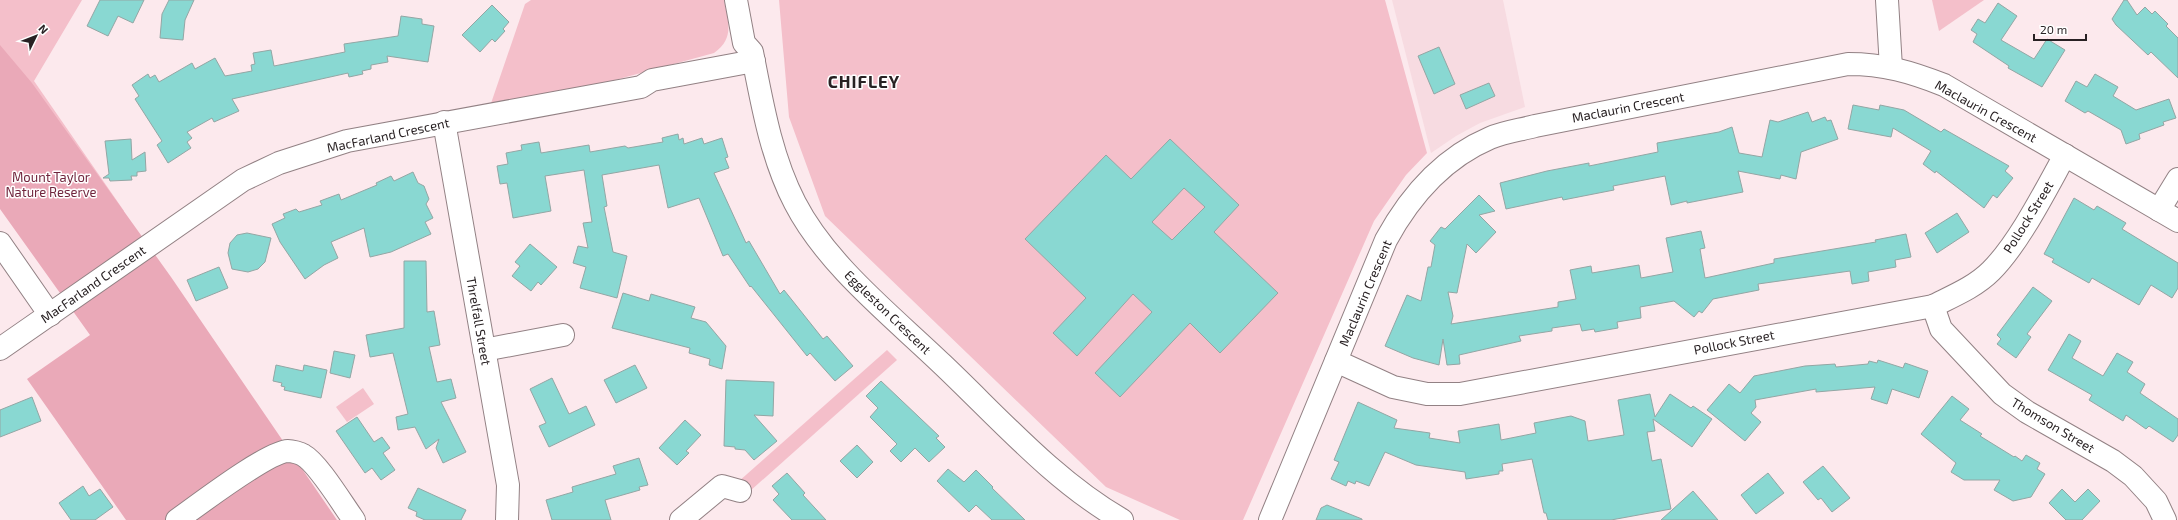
<svg xmlns="http://www.w3.org/2000/svg" width="2178" height="520" font-family="'Exo 2',sans-serif">
<style>
.built{fill:#f7dbe1}
.green{fill:#f4bfca}
.forest{fill:#eaa9b8}
.building{fill:#89d8d2;stroke:#93a6a4;fill-rule:evenodd}
.lines{fill:none;stroke-linecap:round;stroke-linejoin:round}
.minor-casing{stroke:#928184;stroke-width:24}
.minor{stroke:#fff;stroke-width:22}
.labels{text-anchor:middle;dominant-baseline:central;stroke-width:3;stroke-linejoin:round;paint-order:stroke}
.street-label{font-size:13px;fill:#282123;stroke:#fff}
.park-label{font-size:13px;fill:#70253d;stroke:#fff}
.district-label{font-size:17px;font-weight:bold;letter-spacing:1px;fill:#282123;stroke:#fff}
</style>
<rect width="100%" height="100%" fill="#fce9ed"/>
<!-- built -->
<polygon class="built" points="1392,0 1503,0 1525,107 1480,123 1456,136 1431,153"/>
<!-- green -->
<g class="green">
<polygon points="0,0 82,0 34,81 124,211 48,258 0,189"/>
<path d="M531 0H724C728 22 735 38 714 53L487 115 525 4Z"/>
<polygon points="779,0 1385,0 1427,153 1406,175 1374,221 1243,520 1180,520 1106,487 825,216 789,117"/>
<polygon points="1932,0 1984,0 1939,31"/>
<polygon points="887,350 897,360 740,500 738,482"/>
<polygon points="363,388 374,404 347,422 336,407"/>
</g>
<!-- forest -->
<polygon class="forest" points="0,45 32,83 171,277 337,520 126,520 27,379 90,335 0,209"/>
<!-- building -->
<g class="building">
<polygon points="100,0 144,0 133,23 118,16 108,36 87,26"/>
<polygon points="169,0 194,0 185,20 183,40 160,38 162,14"/>
<polygon points="2124,0 2127,0 2137,15 2145,7 2152,14 2155,11 2168,24 2166,26 2178,38 2178,78 2151,52 2148,55 2116,25 2112,19"/>
<polygon points="1998,3 2017,16 2001,40 2034,59 2047,39 2065,50 2042,87 2008,68 2009,66 1973,42 1977,34 1971,30 1978,19 1985,23"/>
<polygon points="492,5 509,22 503,29 505,31 495,42 492,39 480,52 462,35"/>
<polygon points="401,16 422,19 422,24 434,26 428,62 387,56 388,62 371,65 371,69 362,71 363,74 349,77 348,73 232,99 239,111 214,122 212,118 187,132 192,138 187,142 191,148 168,163 157,145 162,141 135,99 139,96 132,85 148,74 150,78 155,75 159,82 192,63 195,69 215,58 225,76 252,71 251,65 255,64 253,53 271,50 274,66 345,52 344,44 398,36"/>
<polygon points="1439,47 1455,84 1434,94 1418,56"/>
<polygon points="2095,74 2118,87 2113,96 2136,110 2169,99 2176,118 2163,122 2164,125 2139,134 2140,139 2126,144 2121,130 2088,111 2085,113 2065,101 2076,81 2087,87"/>
<polygon points="1489,83 1495,96 1466,109 1460,95"/>
<polygon points="1853,105 1879,110 1880,105 1904,110 1941,132 1944,129 2009,166 2005,171 2013,178 1997,198 1993,195 1984,208 1936,171 1935,173 1923,164 1931,151 1893,128 1891,137 1848,129"/>
<polygon points="1808,112 1812,122 1825,117 1827,121 1831,120 1838,139 1801,152 1796,179 1781,175 1780,179 1738,171 1743,192 1687,203 1687,201 1671,205 1665,176 1613,186 1614,190 1563,200 1562,197 1506,209 1500,183 1547,171 1589,163 1589,166 1658,152 1657,143 1719,132 1732,127 1739,153 1762,157 1770,120 1778,122"/>
<polygon points="678,134 679,140 683,138 684,144 702,138 704,144 722,138 728,157 725,158 729,168 714,173 746,243 749,241 780,294 784,290 823,339 827,336 853,366 835,381 810,353 807,356 751,286 750,287 728,254 723,256 699,198 668,208 659,165 602,175 607,206 604,207 613,252 627,256 617,298 580,288 586,267 573,263 578,246 588,248 583,223 592,222 584,170 545,176 551,211 513,218 507,183 500,184 497,166 508,164 506,153 522,150 521,145 539,142 541,153 589,145 590,152 625,146 628,148 663,142 662,138"/>
<polygon points="131,139 132,160 145,152 146,171 137,172 137,176 131,176 132,180 110,181 109,178 103,178 109,174 105,141"/>
<path d="M1170 139 1239 205 1214 232 1278 293 1220 353 1190 323 1120 397 1095 373 1152 312 1133 294 1077 356 1053 333 1086 298 1025 239 1106 155 1131 179ZM1184 188 1205 207 1172 240 1152 222Z"/>
<polygon points="413,172 418,183 424,186 429,199 426,204 433,218 425,222 431,234 391,252 370,257 364,228 331,242 338,258 324,265 305,279 280,242 272,224 285,218 283,214 296,209 299,212 322,205 320,201 339,194 341,200 377,185 376,183 391,176 394,181"/>
<polygon points="1479,195 1495,211 1479,215 1496,232 1476,253 1467,244 1457,293 1448,292 1453,316 1451,324 1558,307 1558,302 1576,299 1570,270 1591,266 1592,273 1639,265 1641,278 1673,272 1666,238 1701,231 1705,248 1700,249 1705,278 1774,263 1774,259 1876,242 1875,240 1906,234 1911,257 1895,260 1896,267 1868,272 1869,281 1852,284 1850,271 1758,284 1759,290 1713,299 1702,313 1699,311 1694,317 1674,301 1640,307 1641,318 1617,322 1618,328 1595,332 1594,329 1582,331 1580,324 1552,328 1552,331 1519,336 1521,341 1459,355 1460,364 1447,365 1443,339 1439,365 1413,358 1385,346 1407,295 1421,301 1428,267 1431,267 1435,245 1430,241 1441,227 1445,229"/>
<polygon points="2074,198 2094,210 2097,206 2126,223 2122,229 2178,263 2178,288 2172,298 2151,285 2139,305 2092,278 2089,283 2052,262 2054,259 2044,254"/>
<polygon points="1957,213 1969,232 1937,253 1925,233"/>
<polygon points="247,233 271,238 265,262 258,269 248,272 232,269 228,253 230,243 237,235"/>
<polygon points="530,244 557,267 541,285 538,282 531,291 512,276 520,266 515,262"/>
<polygon points="404,261 426,261 427,312 434,311 440,345 429,347 437,382 451,379 456,398 441,402 466,452 443,463 436,448 439,439 426,449 415,427 398,430 396,417 408,414 393,353 370,357 366,335 404,328"/>
<polygon points="219,267 228,288 196,301 187,280"/>
<polygon points="2033,287 2052,301 2027,334 2031,337 2016,358 1997,344 2001,339 1997,335"/>
<polygon points="623,293 649,301 651,294 695,307 691,318 706,322 726,346 722,369 709,365 710,359 689,353 690,348 612,328"/>
<polygon points="2069,334 2081,341 2072,358 2103,376 2117,353 2133,362 2127,372 2145,384 2140,393 2178,419 2178,435 2173,442 2149,426 2146,429 2126,415 2123,421 2089,400 2092,395 2048,370"/>
<polygon points="334,351 355,355 350,378 330,373"/>
<polygon points="1878,360 1903,368 1905,363 1928,371 1919,398 1892,389 1887,404 1871,399 1875,387 1816,392 1816,389 1755,400 1756,407 1751,413 1761,422 1745,441 1707,410 1729,384 1740,393 1754,376 1805,366 1835,364 1836,367 1868,364 1869,361 1877,363"/>
<polygon points="276,365 303,371 304,365 327,370 321,398 284,390 285,387 281,386 282,383 273,381"/>
<polygon points="635,365 647,388 616,403 604,380"/>
<polygon points="552,378 569,414 586,406 595,425 549,447 539,426 546,423 530,389"/>
<polygon points="726,380 774,382 773,416 754,415 777,441 754,460 745,450 735,449 735,447 724,446"/>
<polygon points="881,381 939,436 936,438 945,447 929,462 915,448 901,462 890,451 897,444 870,417 878,408 866,396"/>
<polygon points="1650,394 1655,417 1670,394 1691,408 1693,406 1712,419 1692,447 1653,419 1655,431 1647,432 1652,461 1661,459 1671,509 1611,520 1548,520 1546,513 1544,513 1532,459 1502,464 1503,471 1499,471 1499,474 1466,479 1465,472 1416,465 1385,452 1369,486 1356,481 1355,484 1348,481 1346,486 1331,479 1339,462 1334,460 1358,402 1397,420 1394,428 1430,433 1429,438 1460,443 1458,431 1499,424 1501,440 1536,433 1534,423 1571,416 1585,421 1588,441 1624,435 1618,400"/>
<polygon points="1952,396 1969,409 1960,420 1982,434 1980,436 2014,457 2015,456 2022,461 2026,455 2040,463 2037,469 2045,474 2031,497 2013,501 1994,490 2000,480 1964,480 1951,472 1956,463 1921,434"/>
<polygon points="32,397 41,421 0,437 0,410"/>
<polygon points="357,417 374,442 382,437 390,448 383,453 395,470 381,480 372,468 365,473 336,431"/>
<polygon points="685,420 701,435 686,451 689,453 677,465 659,448"/>
<polygon points="857,445 873,462 857,478 840,461"/>
<polygon points="639,458 648,485 639,487 640,490 605,500 611,520 552,520 546,500 573,492 572,487 616,474 613,466"/>
<polygon points="1823,466 1850,498 1832,512 1821,498 1818,500 1803,482"/>
<polygon points="948,469 964,482 976,470 993,487 992,488 1025,520 992,520 976,505 969,512 937,481"/>
<polygon points="787,473 805,493 803,495 826,520 792,520 773,500 779,494 772,486"/>
<polygon points="1768,473 1784,493 1756,514 1741,495"/>
<polygon points="83,486 89,496 100,489 113,507 95,520 71,520 59,503"/>
<polygon points="418,488 466,510 461,520 425,520 416,516 417,512 408,508"/>
<polygon points="2062,489 2075,502 2088,489 2100,501 2082,520 2066,520 2049,503"/>
<polygon points="1693,491 1718,520 1661,520"/>
<polygon points="1327,505 1362,519 1362,520 1316,520 1321,508"/>
</g>
<g class="lines">
<!-- minor casing -->
<g class="minor-casing">
<g id="minor">
<path d="M736 0 744 43 752 52C762 103 771 157 795 203 827 265 892 316 942 364 999 418 1054 481 1122 520"/>
<polyline points="1887,0 1891,68"/>
<polyline points="444,122 508,485 507,520"/>
<polyline points="2159,210 2178,179"/>
<polyline points="0,243 50,315"/>
<polyline points="1933,306 1941,329 2002,394 2027,412 2113,461 2133,476 2156,501 2165,520"/>
<polyline points="0,349 243,180 279,163 347,141 641,87 652,80 754,61"/>
<polyline points="484,350 563,335"/>
<path d="M1336 361 1393 387 1427 394H1460L1933 306C1953 296 1975 287 1991 271 2019 243 2045 191 2065 155"/>
<path d="M177 520C197 506 267 452 288 451 292 451 300 453 303 455 318 463 343 505 354 520"/>
<polyline points="681,520 722,486 740,491"/>
<path d="M1270 520 1386 240C1410 196 1443 158 1490 138 1504 132 1520 130 1535 126L1848 64C1884 64 1911 72 1944 85L2178 221"/>
</g>
</g>
<!-- minor -->
<use href="#minor" class="minor"/>
</g>
<g class="labels">
<!-- street labels -->
<g class="street-label">
<text transform="translate(1628 107) rotate(-11)">Maclaurin Crescent</text>
<text transform="translate(1986 111) rotate(29)">Maclaurin Crescent</text>
<text transform="translate(388 135) rotate(-12)">MacFarland Crescent</text>
<text transform="translate(2028 217) rotate(-58)">Pollock Street</text>
<text transform="translate(93 284) rotate(-35)">MacFarland Crescent</text>
<text transform="translate(1365 293) rotate(-67)">Maclaurin Crescent</text>
<text transform="translate(888 312) rotate(44)">Eggleston Crescent</text>
<text transform="translate(479 321) rotate(80)">Threlfall Street</text>
<text transform="translate(1734 342) rotate(-11)">Pollock Street</text>
<text transform="translate(2053 425) rotate(31)">Thomson Street</text>
</g>
<!-- park labels -->
<g class="park-label">
<text x="51" y="177">Mount Taylor<tspan x="51" dy="15">Nature Reserve</tspan></text>
</g>
<!-- district labels -->
<g class="district-label">
<text x="864" y="81">CHIFLEY</text>
</g>
</g>
<!-- north arrow -->
<g transform="translate(36 36) rotate(47)" stroke="#ffffff" stroke-width="3" paint-order="stroke">
<path d="M0-3L7 15L0 10L-7 15Z" fill="#282123"/>
<text y="-6" font-size="11" font-weight="bold" text-anchor="middle" fill="#282123">N</text>
</g>
<!-- scale -->
<path d="M2034 34v6h52v-6" fill="none" stroke="#282123" stroke-width="2"/>
<text x="2040" y="34" font-size="12" fill="#282123" stroke="#ffffff" stroke-width="3" paint-order="stroke">20 m</text>
</svg>
